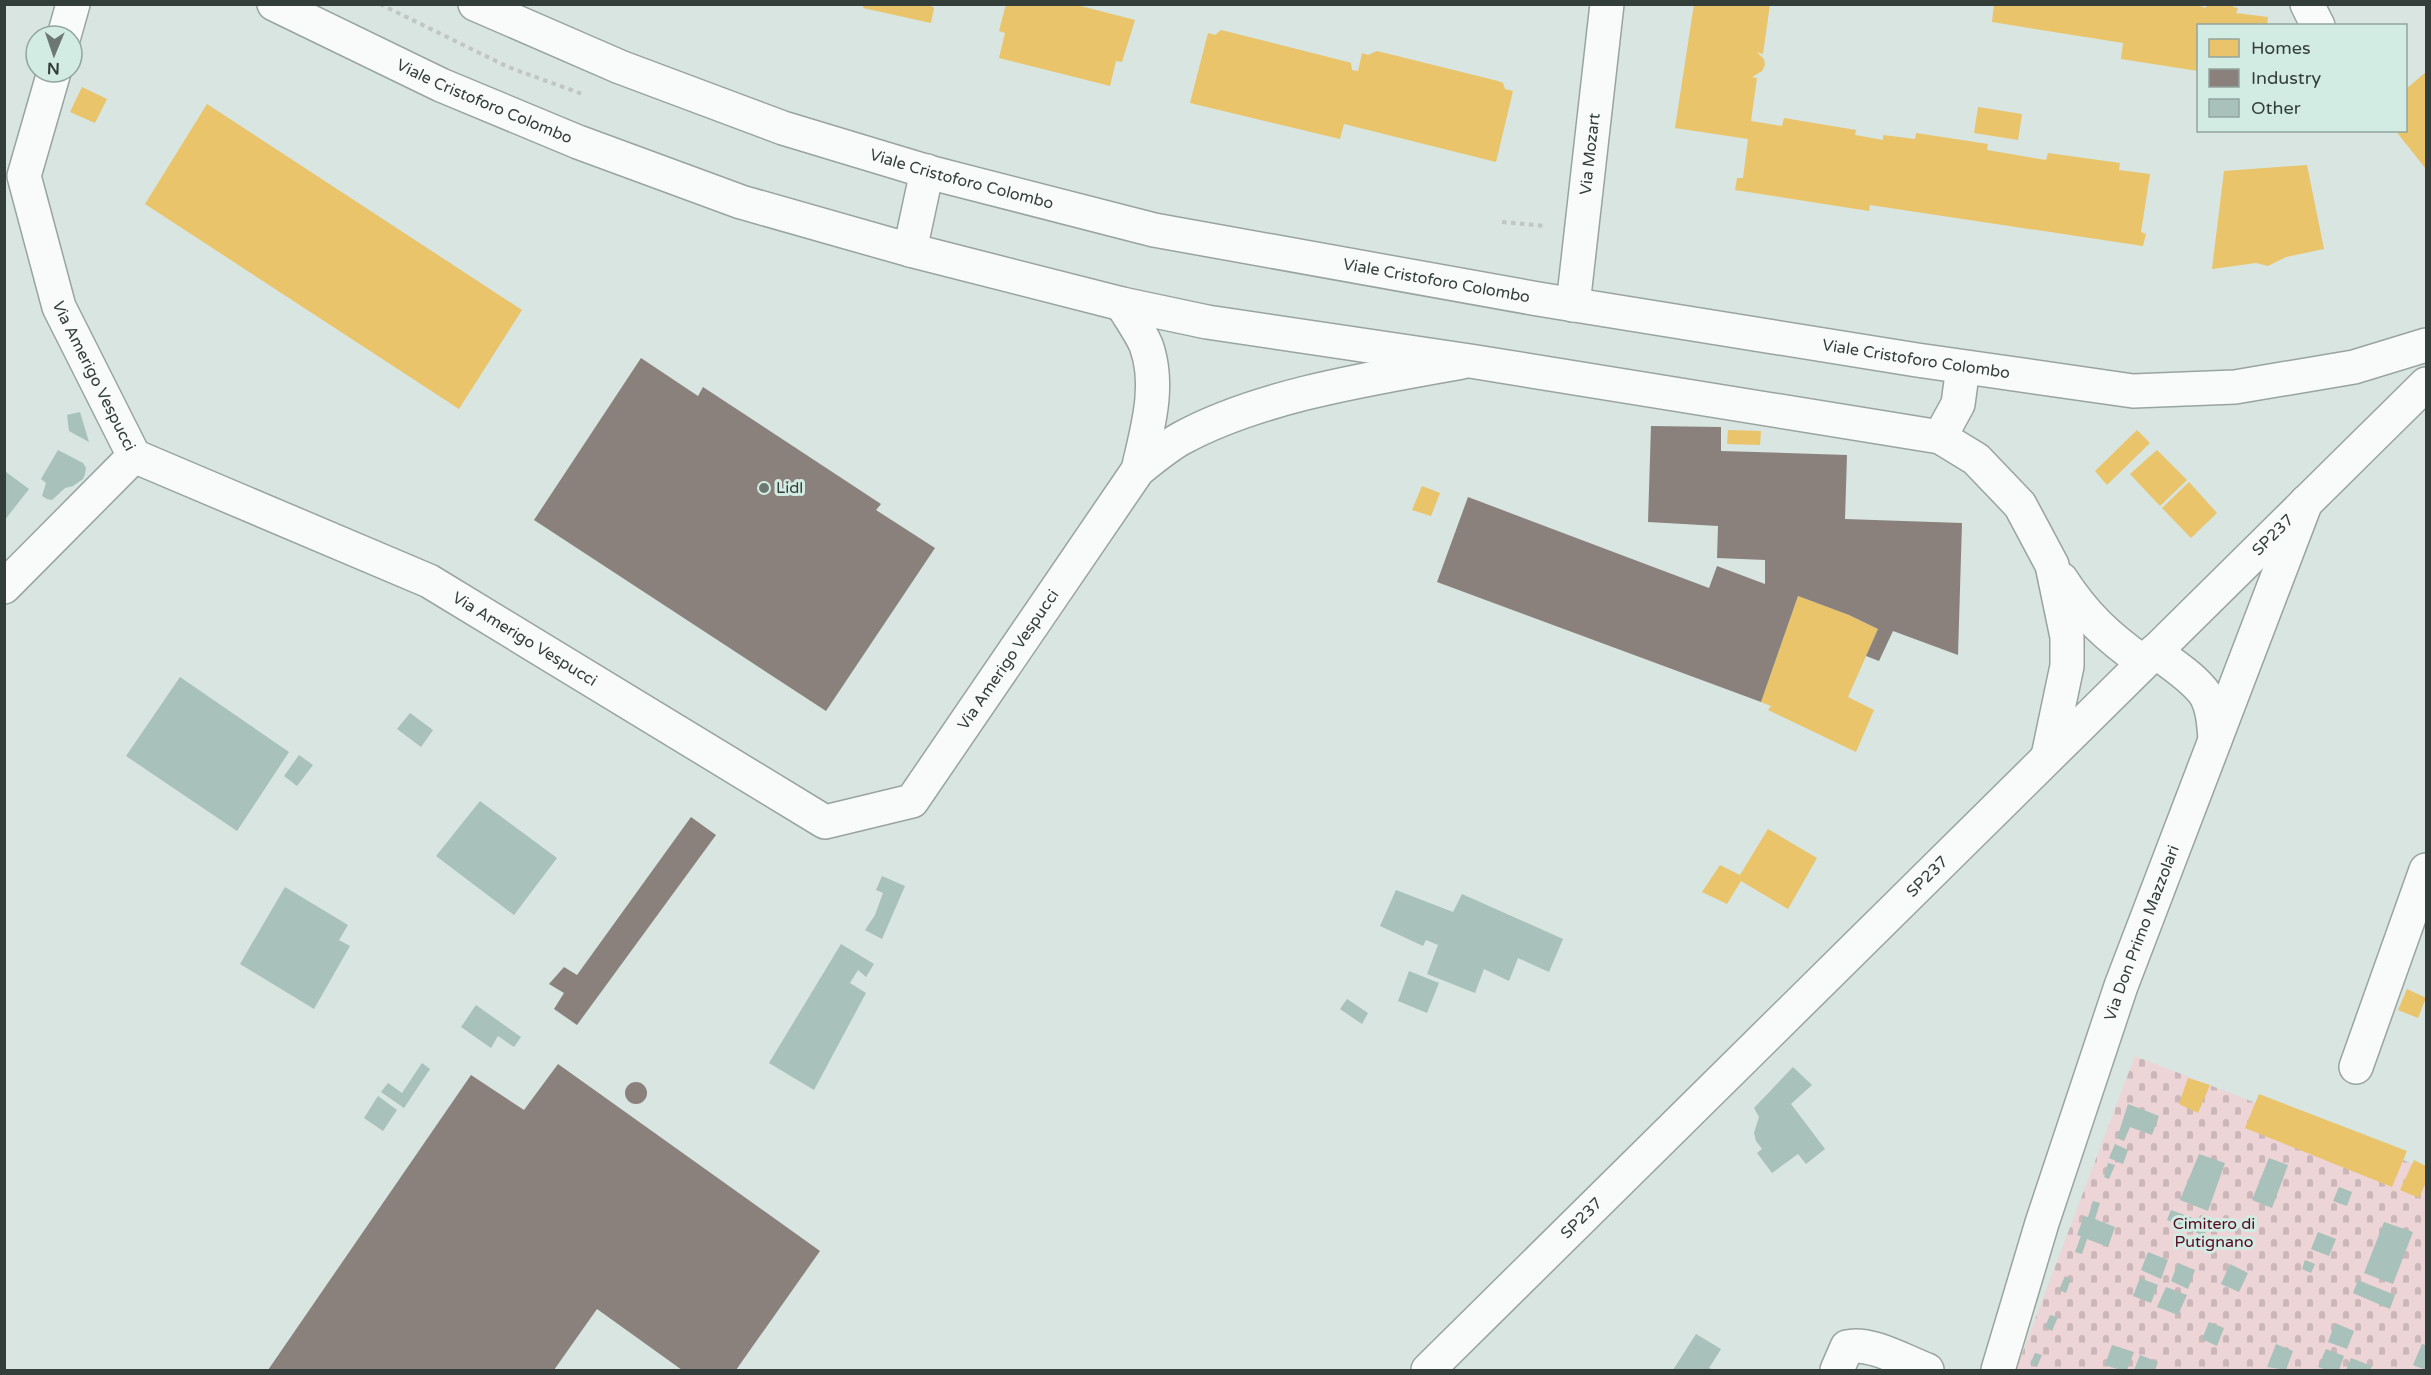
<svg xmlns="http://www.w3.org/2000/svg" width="2431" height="1375" font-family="'Varela Round',sans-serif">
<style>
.cemetery{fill:url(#cemetery-stones)}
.homes{fill:#e9c46a}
.industry{fill:#8a817c}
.building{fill:#a8c1ba}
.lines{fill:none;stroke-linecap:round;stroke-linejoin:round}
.minor-casing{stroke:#99a4a0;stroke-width:36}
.major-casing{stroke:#99a4a0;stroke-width:36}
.path{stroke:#c1c5c4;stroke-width:4;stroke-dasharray:4.5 4.5;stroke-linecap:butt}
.minor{stroke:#f9fbfa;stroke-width:33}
.major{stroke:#f9fbfa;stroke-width:33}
.poi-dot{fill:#6d7874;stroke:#d2ebe3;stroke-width:2}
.labels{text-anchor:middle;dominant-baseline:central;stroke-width:6;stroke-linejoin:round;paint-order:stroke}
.street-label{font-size:16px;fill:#333d3a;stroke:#d2ebe3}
.poi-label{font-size:16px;fill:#333d3a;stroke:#d2ebe3;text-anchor:start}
.park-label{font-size:16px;fill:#550920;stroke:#d2ebe3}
</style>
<defs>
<pattern id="cemetery-stones" width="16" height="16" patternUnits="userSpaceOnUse" patternTransform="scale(1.5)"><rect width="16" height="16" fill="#ecd4d7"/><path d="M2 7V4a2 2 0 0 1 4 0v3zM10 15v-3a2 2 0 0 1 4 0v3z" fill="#cbb7b9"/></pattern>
</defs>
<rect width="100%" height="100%" fill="#d8e5e1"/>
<!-- cemetery -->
<polygon class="cemetery" points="2135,1056 2426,1169 2426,1370 2016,1370"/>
<!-- homes -->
<g class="homes">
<polygon points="864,4 928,4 934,8 931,23 863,8"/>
<polygon points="1006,4 1073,4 1135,20 1122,62 1116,61 1110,86 999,58 1005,33 999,31"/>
<polygon points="1694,4 1770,4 1763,54 1757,52 1764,59 1765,65 1762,71 1752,77 1757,78 1751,121 1782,126 1784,118 1856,130 1855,135 1883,140 1883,135 1915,139 1916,133 1988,144 1987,150 2046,160 2048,153 2120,163 2119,170 2150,174 2141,232 2146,234 2143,246 1870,205 1869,211 1735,190 1737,178 1743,178 1748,139 1675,128"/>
<polygon points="1994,4 2193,4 2206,8 2207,4 2233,4 2233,7 2238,8 2236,13 2268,17 2267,26 2198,26 2198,71 2121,59 2123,43 1992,22"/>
<polygon points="1221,30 1348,62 1351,63 1352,70 1358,71 1362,53 1368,55 1377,51 1498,81 1503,83 1505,89 1513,91 1496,162 1344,124 1340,139 1190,103 1208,33 1215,35"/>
<polygon points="2426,72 2426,169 2395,130 2406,130 2406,89"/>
<polygon points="82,87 107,99 95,123 70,112"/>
<polygon points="207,104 522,310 459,409 145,204"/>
<polygon points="1978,107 2022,114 2018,140 1974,133"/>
<polygon points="2307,165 2324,249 2286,257 2268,266 2256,263 2212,269 2224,171"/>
<polygon points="1728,430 1761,431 1760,445 1727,444"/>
<polygon points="2137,430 2150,443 2107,485 2095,471"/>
<polygon points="2157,450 2187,480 2160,506 2130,474"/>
<polygon points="2189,482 2217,513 2191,538 2162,508"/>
<polygon points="1422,486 1440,493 1431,516 1412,510"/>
<polygon points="1798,596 1849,615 1878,629 1848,697 1874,710 1856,752 1768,710 1771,706 1761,702"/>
<polygon points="1768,829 1817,858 1788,909 1741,881 1727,904 1702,892 1720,865 1740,875"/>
<polygon points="2407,989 2426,998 2418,1018 2398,1010"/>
<polygon points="2188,1078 2210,1085 2198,1113 2179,1104"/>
<polygon points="2259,1094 2407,1151 2392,1187 2245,1128"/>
<polygon points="2414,1160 2426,1166 2426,1182 2419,1198 2400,1190"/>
</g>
<!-- industry -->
<g class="industry">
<polygon points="641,358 698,396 703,387 881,504 876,510 935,548 826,711 534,520"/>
<polygon points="1651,426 1721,427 1721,451 1847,455 1845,519 1962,523 1958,655 1893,631 1879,661 1866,656 1878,629 1849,615 1798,596 1761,702 1437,582 1468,497 1709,588 1717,566 1765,584 1765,560 1717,558 1718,526 1648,522"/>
<polygon points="691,817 716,835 577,1025 554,1009 564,993 549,984 564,967 577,975"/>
<polygon points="558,1064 820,1251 736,1370 682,1370 597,1309 554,1370 268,1370 471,1075 524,1110"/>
<circle cx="636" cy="1093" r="11"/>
</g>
<!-- building -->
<g class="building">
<polygon points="80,412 89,442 69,431 67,415"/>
<polygon points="58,450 83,463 86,468 85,474 83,479 73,486 65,488 52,500 47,499 42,496 46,483 41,479"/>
<polygon points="6,472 29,489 4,521 4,473"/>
<polygon points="180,677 289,752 237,831 126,756"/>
<polygon points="410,713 433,730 421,747 397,729"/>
<polygon points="299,755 313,765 297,786 284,776"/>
<polygon points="480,801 557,858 514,915 436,856"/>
<polygon points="882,876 905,886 882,939 865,930 875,915 883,893 876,890"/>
<polygon points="285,887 348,925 339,940 350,946 314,1009 240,964"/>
<polygon points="1396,890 1453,912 1462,894 1563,939 1549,972 1518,958 1509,981 1484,969 1475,993 1427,974 1438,945 1426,940 1423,946 1380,926"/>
<polygon points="841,944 874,964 866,977 858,970 850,983 866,993 814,1090 769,1063"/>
<polygon points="1409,971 1439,983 1427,1013 1398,1001"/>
<polygon points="1347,999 1368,1013 1362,1024 1340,1009"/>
<polygon points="476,1005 521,1037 514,1047 498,1036 491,1048 461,1027"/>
<polygon points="422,1063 430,1069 404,1108 381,1092 388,1083 402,1093"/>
<polygon points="1793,1067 1812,1085 1791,1104 1825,1149 1806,1164 1798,1154 1772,1173 1757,1153 1762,1149 1756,1141 1754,1133 1759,1117 1754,1108"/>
<polygon points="378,1096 397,1110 383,1131 364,1118"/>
<polygon points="2128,1104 2159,1116 2152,1135 2130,1127 2124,1141 2117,1138"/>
<polygon points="2115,1144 2128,1150 2123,1164 2109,1158"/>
<polygon points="2199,1154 2225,1163 2208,1211 2180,1200"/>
<polygon points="2269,1158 2288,1165 2272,1208 2252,1200"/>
<polygon points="2108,1163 2115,1165 2109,1179 2104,1177"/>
<polygon points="2339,1187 2352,1192 2347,1206 2333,1201"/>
<polygon points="2093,1201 2100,1203 2095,1219 2115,1227 2108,1247 2087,1239 2082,1254 2075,1252 2081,1236 2077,1235 2084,1216 2088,1217"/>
<polygon points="2171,1210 2209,1224 2204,1236 2167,1220"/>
<polygon points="2384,1222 2413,1232 2393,1284 2364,1273"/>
<polygon points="2318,1232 2336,1239 2329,1256 2311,1249"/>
<polygon points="2148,1252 2168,1260 2161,1279 2141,1270"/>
<polygon points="2305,1260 2315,1264 2311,1273 2302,1269"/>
<polygon points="2178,1263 2195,1270 2188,1289 2171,1281"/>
<polygon points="2230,1264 2248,1273 2239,1292 2221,1284"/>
<polygon points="2065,1276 2071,1279 2066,1293 2059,1290"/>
<polygon points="2140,1278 2158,1285 2151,1303 2133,1296"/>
<polygon points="2358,1280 2395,1295 2390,1309 2353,1293"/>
<polygon points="2166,1287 2187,1295 2178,1315 2157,1307"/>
<polygon points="2050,1315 2058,1317 2052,1331 2045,1327"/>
<polygon points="2209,1322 2224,1328 2217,1346 2202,1339"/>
<polygon points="2335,1323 2354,1331 2347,1349 2328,1342"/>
<polygon points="1696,1334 1721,1349 1709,1368 1714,1370 1673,1370"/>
<polygon points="2276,1344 2293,1351 2286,1370 2267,1367"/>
<polygon points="2422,1344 2426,1345 2426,1370 2413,1365"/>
<polygon points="2112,1345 2134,1352 2127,1370 2120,1370 2105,1365"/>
<polygon points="2326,1349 2344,1356 2339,1370 2327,1370 2318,1367"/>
<polygon points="2035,1353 2042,1355 2037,1367 2030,1364"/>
<polygon points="2140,1355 2158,1362 2155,1370 2134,1370"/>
<polygon points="2351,1358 2372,1366 2370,1370 2346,1370"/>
</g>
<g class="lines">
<!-- minor casing -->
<g class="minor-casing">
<g id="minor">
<polyline points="2307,4 2318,26"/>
<polyline points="64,36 73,4"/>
<path id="s1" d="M54 72 24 176 59 307 134 456 429 581 825 822 912 801 1138 470C1152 459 1167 446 1182 438 1261 395 1374 378 1462 362"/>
<polyline points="910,250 927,171"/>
<path d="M1122 304C1130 318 1140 331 1146 345 1161 386 1147 430 1138 470"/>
<path id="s2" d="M1573 305 1607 4"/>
<polyline points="4,587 134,456"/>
<path d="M2155 651C2171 664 2193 677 2205 694 2213 707 2214 725 2215 740"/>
<polyline points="2356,1067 2426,870"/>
<path d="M1837 1370 1847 1347C1870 1341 1905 1362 1927 1370"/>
<path id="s3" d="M1998 1370 2042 1223 2121 986 2306 502"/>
</g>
</g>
<!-- major casing -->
<g class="major-casing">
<g id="major">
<path id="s4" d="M274 4 441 85 578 142 741 202 910 250 1122 304 1207 322 1470 361 1940 437 1976 459 2020 505 2052 565 2067 637V666L2048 756"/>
<path id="s5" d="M475 4 620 67 783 128 932 173 1154 230 1538 299 1917 360 2133 391 2235 387 2354 367 2426 345"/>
<polyline points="1940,437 1958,404 1963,367"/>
<path d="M2061 579C2085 616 2108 637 2143 662"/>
<path id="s6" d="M1428 1370 2426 384"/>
</g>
</g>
<!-- path -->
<g class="path">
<polyline points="380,4 508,67 585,95"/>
<polyline points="1502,222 1545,226"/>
</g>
<!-- minor -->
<use href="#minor" class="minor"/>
<!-- major -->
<use href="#major" class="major"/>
</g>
<!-- markers -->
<circle class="poi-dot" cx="764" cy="488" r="6"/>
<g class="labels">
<!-- street labels -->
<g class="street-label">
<text stroke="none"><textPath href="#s4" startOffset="232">Viale Cristoforo Colombo</textPath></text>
<text stroke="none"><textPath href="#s2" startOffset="152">Via Mozart</textPath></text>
<text stroke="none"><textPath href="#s5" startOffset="518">Viale Cristoforo Colombo</textPath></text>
<text stroke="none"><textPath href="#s5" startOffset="1004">Viale Cristoforo Colombo</textPath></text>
<text stroke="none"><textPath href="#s5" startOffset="1490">Viale Cristoforo Colombo</textPath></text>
<text stroke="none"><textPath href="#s1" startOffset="321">Via Amerigo Vespucci</textPath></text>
<text stroke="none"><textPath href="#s6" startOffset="1188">SP237</textPath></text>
<text stroke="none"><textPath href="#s1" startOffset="843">Via Amerigo Vespucci</textPath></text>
<text stroke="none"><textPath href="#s1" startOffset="1455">Via Amerigo Vespucci</textPath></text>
<text stroke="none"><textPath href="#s6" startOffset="702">SP237</textPath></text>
<text stroke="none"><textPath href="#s3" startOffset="460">Via Don Primo Mazzolari</textPath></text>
<text stroke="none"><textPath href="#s6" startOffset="216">SP237</textPath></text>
</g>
<!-- poi labels -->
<g class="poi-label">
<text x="776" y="488">Lidl</text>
</g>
<!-- park labels -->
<g class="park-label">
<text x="2214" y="1224">Cimitero di<tspan x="2214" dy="18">Putignano</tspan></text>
</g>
</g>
<!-- border -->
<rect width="2431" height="1375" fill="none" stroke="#333d3a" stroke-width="12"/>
<!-- legend -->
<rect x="2197" y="24" width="210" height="108" fill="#d2ebe3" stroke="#92a59f" stroke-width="1.5"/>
<rect x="2209" y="39" width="30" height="18" fill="#e9c46a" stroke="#92a59f" stroke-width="1.5"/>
<text x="2251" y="54" font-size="18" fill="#333d3a">Homes</text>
<rect x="2209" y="69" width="30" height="18" fill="#8a817c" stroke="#92a59f" stroke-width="1.5"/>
<text x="2251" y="84" font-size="18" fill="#333d3a">Industry</text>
<rect x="2209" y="99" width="30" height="18" fill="#a8c1ba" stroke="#92a59f" stroke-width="1.5"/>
<text x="2251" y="114" font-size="18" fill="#333d3a">Other</text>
<!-- north arrow -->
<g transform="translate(54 54) rotate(182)"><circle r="28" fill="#d2ebe3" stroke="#92a59f" stroke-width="1.5"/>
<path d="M0-4.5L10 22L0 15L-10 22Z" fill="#6d7874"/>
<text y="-9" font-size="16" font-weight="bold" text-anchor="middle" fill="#333d3a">N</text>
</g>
</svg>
